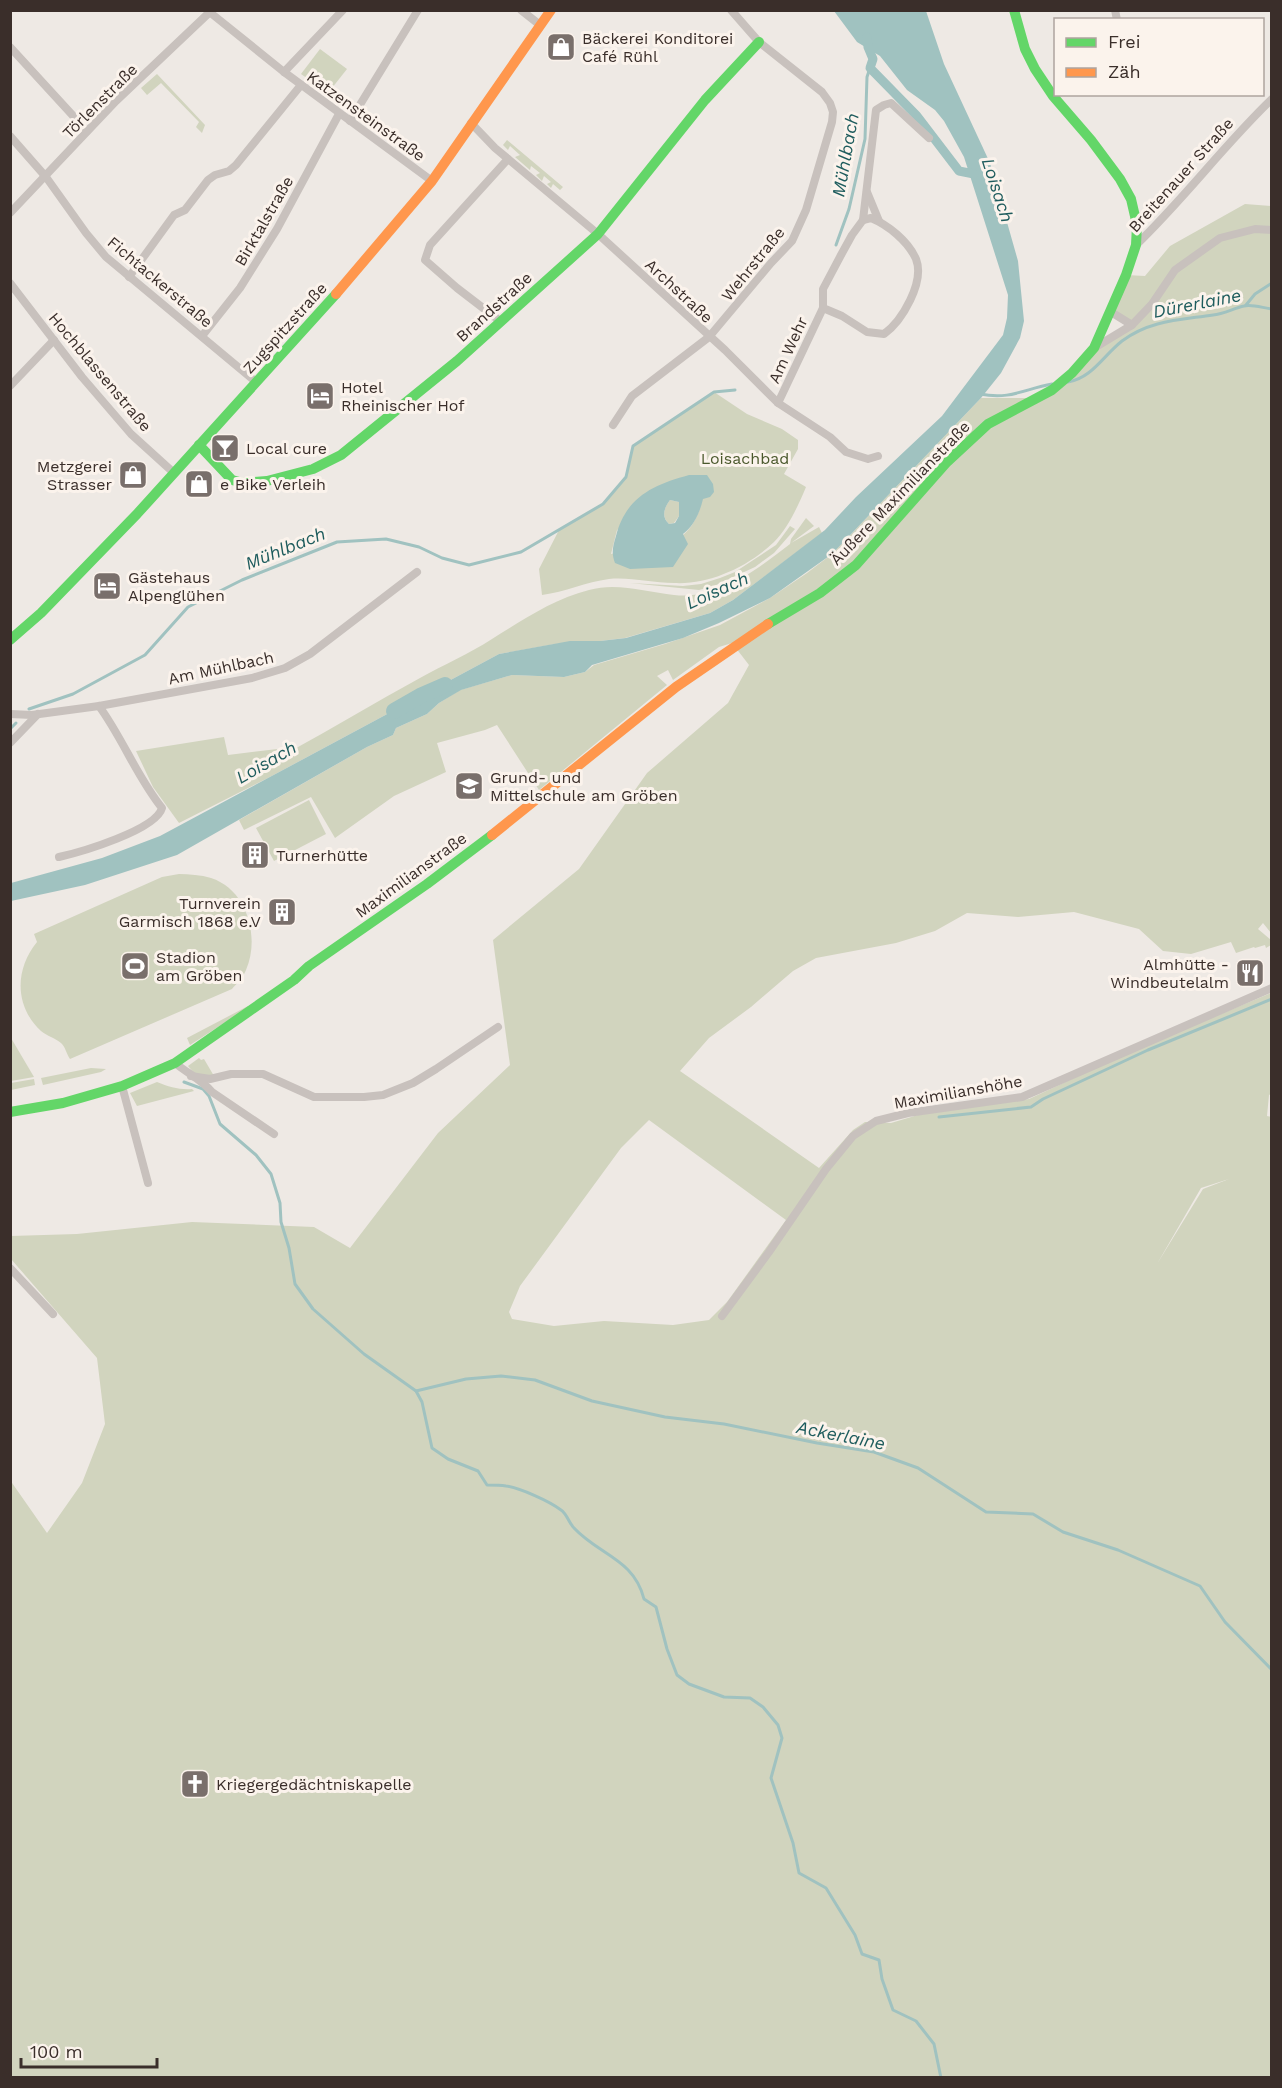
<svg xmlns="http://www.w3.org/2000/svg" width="1282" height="2088" font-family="'Work Sans',sans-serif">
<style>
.green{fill:#d1d4be;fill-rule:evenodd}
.water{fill:#a0c2c0;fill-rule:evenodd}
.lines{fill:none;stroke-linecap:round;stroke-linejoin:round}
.stream{stroke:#a0c2c0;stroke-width:3}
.canal{stroke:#a0c2c0;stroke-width:9}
.river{stroke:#a0c2c0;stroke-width:16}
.street{stroke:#c8c1bd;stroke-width:8}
.fast{stroke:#63d668;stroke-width:10}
.slow{stroke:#ff974d;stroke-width:10}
.labels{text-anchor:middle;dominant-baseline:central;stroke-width:6;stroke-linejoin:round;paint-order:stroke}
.poi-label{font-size:16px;fill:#3a2e2a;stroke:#fbf3ec;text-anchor:start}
.street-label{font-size:16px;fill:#3a2e2a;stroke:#fbf3ec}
.park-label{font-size:16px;fill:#4b592d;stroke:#fbf3ec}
.water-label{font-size:18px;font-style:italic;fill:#1e5c5d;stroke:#fbf3ec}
</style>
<rect width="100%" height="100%" fill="#eee9e4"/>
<!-- green -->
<g class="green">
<polygon points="320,49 347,69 328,93 301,74"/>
<polygon points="157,74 205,125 202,133 196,127 199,122 161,83 147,95 141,88"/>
<polygon points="507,140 563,187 560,190 553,184 551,188 547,184 551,182 544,176 542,181 536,175 540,173 531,166 530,170 515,157 520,155 510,146 508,150 503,145"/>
<path d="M1245 204 1271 206V933L1263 923 1258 929 1271 940V945L1266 948 1265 945 1255 948 1254 947 1236 953 1231 942 1191 954 1163 951 1139 929 1074 912 1018 917 967 913 935 931 896 943 816 958 793 971 751 1007 709 1038 680 1071 819 1168 853 1130 865 1122 891 1123 918 1115 1029 1099 1130 1052 1271 993V1094L1269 1095 1267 1116 1272 1117 1271 2077H11L10 1480 47 1533 82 1483 105 1424 97 1358 11 1259V1236L77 1234 192 1222 314 1227 350 1248 438 1133 510 1065 493 940 579 869 647 773 728 703 749 665 732 643 719 647 673 680 668 670 657 676 667 685 539 790 497 725 485 730 437 743 446 772 394 796 335 838 311 797 244 830 239 820 367 747 393 735 396 728 427 714 439 703 460 690 512 675 564 677 585 672 594 665 665 644 720 625 770 598 807 573 832 554 981 398H1038L1094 348 1132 326 1111 312 1126 275 1145 276 1170 246ZM649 1120 786 1220 727 1302 709 1320 673 1325 604 1321 554 1326 512 1319 509 1312 520 1286 621 1148ZM1229 1179 1203 1189 1157 1264 1201 1188Z"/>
<path d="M714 392 747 414 782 429 798 440V449L784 474 806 487C798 506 788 528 774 542 748 567 709 585 674 583 652 583 631 577 609 579 586 582 565 592 542 595L539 569 559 530 603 504 626 477 633 446ZM707 475C703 497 700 521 683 535L611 554 617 530Z"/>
<path d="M670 500 679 502V516L674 523 669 524C661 516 664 508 670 500Z"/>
<path d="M806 518 814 526 791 543 819 527 822 533 733 600 710 613 625 638 600 641 555 644 499 654 268 778 179 823 153 787 136 751 224 737 228 755 286 748 288 755 289 752C333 728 376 702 420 678 443 665 469 654 492 639 523 620 553 599 589 590 617 582 646 592 674 595 720 600 757 569 790 544L791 539Z"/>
<polygon points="790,526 795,529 774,553 755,567 714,586 699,590 630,583 683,586 701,584 720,578 735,572 776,545"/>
<polygon points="309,800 326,834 274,861 256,828"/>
<path d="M179 874C189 874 201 875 211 878 248 890 260 938 246 970 243 978 237 983 232 989L70 1059C67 1055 65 1046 61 1043 55 1038 47 1036 41 1031 14 1006 15 969 37 942L34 934 162 877Z"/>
<polygon points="248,1006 249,1007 190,1045 187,1038"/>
<polygon points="11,1038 34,1077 11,1081"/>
<polygon points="199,1058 201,1060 204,1059 214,1076 197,1076 188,1066"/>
<polygon points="91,1068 106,1069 101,1072 43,1085 41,1078"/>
<polygon points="34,1079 35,1085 11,1090 11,1083"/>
<path d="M157 1082C169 1087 180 1090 192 1089L194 1091 137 1106 130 1093Z"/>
</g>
<!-- water -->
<g class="water">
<polygon points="834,11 926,11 944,64 990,163 1001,201 1018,261 1024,321 1020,338 1001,373 981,398 832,554 770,598 719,623 683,638 592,665 585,672 564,677 512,675 461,690 439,703 427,714 396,728 393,735 367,747 177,855 85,885 11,901 11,883 102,858 160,836 499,654 570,641 600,641 626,638 710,613 733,600 825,530 856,497 942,416 1003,335 1007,318 1008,295 964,157 944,121 935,110 907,90 880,56 857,42"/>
<path d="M689 475H707L713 484 714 492 710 497 703 499C700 512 694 526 683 534L688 544 673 567 630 569 615 563C611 553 613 546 616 536 626 497 653 485 689 475ZM670 500 679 502V516L675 523 669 524C661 517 664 508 670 500Z"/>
</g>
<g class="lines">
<!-- stream -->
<g class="stream">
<polyline points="836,245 849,209 865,139 867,77 870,68"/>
<polyline points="1246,305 1255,294 1272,283"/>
<path d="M1068 382C1092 378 1103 356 1122 341 1150 320 1180 320 1213 315 1224 314 1234 308 1244 306 1252 304 1263 308 1272 309"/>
<path d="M980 394C1011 400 1024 389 1052 384"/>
<polyline points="29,709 73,694 145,655 188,607 242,580 337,542 386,539 419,547 442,558 469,565 521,552 603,504 626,477 633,446 714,392 735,390"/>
<polyline points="10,729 16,723"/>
<path d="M184 1082 203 1089 209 1096 220 1124 256 1155 271 1174 280 1203 281 1222 289 1248 295 1284 313 1309 364 1354 416 1391 422 1402 432 1448 448 1459 478 1471 487 1485C493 1485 500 1485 506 1486 520 1488 549 1501 561 1510 567 1514 569 1523 574 1528 599 1555 634 1559 644 1599L656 1607 667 1649 677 1675 689 1684 724 1697 750 1698 763 1707 778 1725 782 1738 771 1778 793 1843 799 1873 826 1888 855 1935 862 1954 879 1960 882 1979 893 2010 916 2021 934 2044 941 2078"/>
<polyline points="939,1117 1031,1107 1043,1099 1148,1050 1272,999"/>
<polyline points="416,1391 466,1379 501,1376 535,1380 592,1401 665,1417 724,1424 817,1443 874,1452 918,1468 986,1512 1033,1514 1063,1532 1118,1550 1200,1586 1225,1622 1272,1670"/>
</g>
<!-- canal -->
<polyline class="canal" points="867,37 868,47 873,59 870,68 917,116 959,171 974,174"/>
<!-- river -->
<polyline class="river" points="394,711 422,695 445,685"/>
<!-- street -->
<g class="street">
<polyline points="207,10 284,72 432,181"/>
<polyline points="521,10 540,25"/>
<polyline points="1115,10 1117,20"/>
<polyline points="10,47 87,131"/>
<polyline points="284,72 343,10"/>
<polyline points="350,121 418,10"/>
<polyline points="471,123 495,148 598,234 725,350 778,403 830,437 846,452 868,459 878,456"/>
<polyline points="10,136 46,177 86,233 106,257 256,382"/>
<polyline points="867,192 879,221"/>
<polyline points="10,213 116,101 212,10"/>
<polyline points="863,220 876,110 884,105 891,103 929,138"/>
<path d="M1136 245C1184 199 1224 145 1272 99"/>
<polyline points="129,277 174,215 185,210 208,180 215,175 229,171 236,165 301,85"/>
<polyline points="10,283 82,377 131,434 174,473"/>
<polyline points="1111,312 1132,325"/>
<polyline points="500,321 457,288 425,260 430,245 508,159"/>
<polyline points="202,336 240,288 277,229 339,114"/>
<polyline points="1094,348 1132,325 1152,304 1175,270 1220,238 1255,229 1272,230"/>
<polyline points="10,386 54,340"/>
<path d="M778 403 823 308 842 316 867 332 884 334C902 321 925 282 916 259 908 241 888 225 871 218L863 220 852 235 841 255 823 289V308"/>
<polyline points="613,425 632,396 709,337 771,263 792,241 806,210 832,122 833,112 830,103 822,92 759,42 731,10"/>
<polyline points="10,714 32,715 99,706 252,678 285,668 310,654 417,572"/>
<polyline points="10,743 38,714"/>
<path d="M59 857C81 852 156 830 162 808 137 777 123 739 99 706"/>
<path d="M175 1063C187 1073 202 1080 212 1092L274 1134"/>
<polyline points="191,1076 210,1079 231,1074 263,1074 314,1097 364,1097 383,1095 413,1083 436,1069 498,1027"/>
<polyline points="122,1086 148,1183"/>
<polyline points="10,1268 53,1314"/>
<polyline points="722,1316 769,1252 826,1169 853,1136 876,1121 908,1113 1022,1097 1272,988"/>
</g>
<!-- fast -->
<g class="fast">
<polyline points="199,445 232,480 243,483 267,481 313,469 341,455 457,361 598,234 705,100 759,42"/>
<polyline points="768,624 820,593 856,565 947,462 988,424 1052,390 1072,373 1094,348 1126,275 1136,245 1137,225 1131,199 1120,179 1091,140 1053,96 1035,69 1025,49 1014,10"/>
<polyline points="10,640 41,613 137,514 336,294"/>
<polyline points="10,1112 63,1103 122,1086 175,1063 294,980 309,966 427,884 492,835"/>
</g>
<!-- slow -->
<g class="slow">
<polyline points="336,294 432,181 551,10"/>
<polyline points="492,835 676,687 768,624"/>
</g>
</g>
<!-- icons -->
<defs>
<g id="shop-square" transform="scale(1.5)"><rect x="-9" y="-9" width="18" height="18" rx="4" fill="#796f6b" stroke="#fbf3ec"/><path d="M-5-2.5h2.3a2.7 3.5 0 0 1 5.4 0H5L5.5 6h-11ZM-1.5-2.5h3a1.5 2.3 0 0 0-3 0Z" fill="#fff"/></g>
<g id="hotel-square" transform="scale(1.5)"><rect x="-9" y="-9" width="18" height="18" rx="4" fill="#796f6b" stroke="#fbf3ec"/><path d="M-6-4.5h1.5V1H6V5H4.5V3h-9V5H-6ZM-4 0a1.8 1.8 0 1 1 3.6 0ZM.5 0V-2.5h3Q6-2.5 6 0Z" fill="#fff"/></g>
<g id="bar-square" transform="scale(1.5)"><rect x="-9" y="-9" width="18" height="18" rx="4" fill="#796f6b" stroke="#fbf3ec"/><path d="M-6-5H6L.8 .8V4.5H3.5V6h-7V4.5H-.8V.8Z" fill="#fff"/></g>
<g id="school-square" transform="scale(1.5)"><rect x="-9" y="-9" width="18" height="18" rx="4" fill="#796f6b" stroke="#fbf3ec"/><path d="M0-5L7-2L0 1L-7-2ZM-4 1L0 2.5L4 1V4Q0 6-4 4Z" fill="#fff"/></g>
<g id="building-square" transform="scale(1.5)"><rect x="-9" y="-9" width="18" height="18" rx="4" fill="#796f6b" stroke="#fbf3ec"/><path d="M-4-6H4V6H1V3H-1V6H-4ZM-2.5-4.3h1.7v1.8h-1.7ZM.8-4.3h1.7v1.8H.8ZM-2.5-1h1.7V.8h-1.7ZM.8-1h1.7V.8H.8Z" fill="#fff"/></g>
<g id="stadium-square" transform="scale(1.5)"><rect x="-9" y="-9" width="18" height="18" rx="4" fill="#796f6b" stroke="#fbf3ec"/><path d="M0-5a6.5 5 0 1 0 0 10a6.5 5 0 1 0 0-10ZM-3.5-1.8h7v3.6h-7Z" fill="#fff"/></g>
<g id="restaurant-square" transform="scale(1.5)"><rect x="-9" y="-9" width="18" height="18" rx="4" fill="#796f6b" stroke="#fbf3ec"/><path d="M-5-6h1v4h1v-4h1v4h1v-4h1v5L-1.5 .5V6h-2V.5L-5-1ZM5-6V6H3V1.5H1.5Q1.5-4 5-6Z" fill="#fff"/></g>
<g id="church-square" transform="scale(1.5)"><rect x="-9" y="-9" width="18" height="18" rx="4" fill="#796f6b" stroke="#fbf3ec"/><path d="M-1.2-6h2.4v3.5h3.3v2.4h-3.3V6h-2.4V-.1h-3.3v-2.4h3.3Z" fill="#fff"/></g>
</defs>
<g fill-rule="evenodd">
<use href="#shop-square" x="561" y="47"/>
<use href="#hotel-square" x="320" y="396"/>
<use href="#bar-square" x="225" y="448"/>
<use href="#shop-square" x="133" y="475"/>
<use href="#shop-square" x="199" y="484"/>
<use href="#hotel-square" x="107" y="586"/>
<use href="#school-square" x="469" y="786"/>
<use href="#building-square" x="255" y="855"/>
<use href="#building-square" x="282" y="912"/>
<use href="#stadium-square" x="135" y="966"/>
<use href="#restaurant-square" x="1250" y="973"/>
<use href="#church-square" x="195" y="1784"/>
</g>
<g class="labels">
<!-- poi labels -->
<g class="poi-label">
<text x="582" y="38">Bäckerei Konditorei<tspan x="582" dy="18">Café Rühl</tspan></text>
<text x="341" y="387">Hotel<tspan x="341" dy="18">Rheinischer Hof</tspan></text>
<text x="246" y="448">Local cure</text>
<text x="112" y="466" text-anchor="end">Metzgerei<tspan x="112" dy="18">Strasser</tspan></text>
<text x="220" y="484">e Bike Verleih</text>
<text x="128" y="577">Gästehaus<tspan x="128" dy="18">Alpenglühen</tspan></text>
<text x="490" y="777">Grund- und<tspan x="490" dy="18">Mittelschule am Gröben</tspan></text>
<text x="276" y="855">Turnerhütte</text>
<text x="261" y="903" text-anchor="end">Turnverein<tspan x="261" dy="18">Garmisch 1868 e.V</tspan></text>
<text x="156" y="957">Stadion<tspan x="156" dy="18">am Gröben</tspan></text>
<text x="1229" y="964" text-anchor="end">Almhütte -<tspan x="1229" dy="18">Windbeutelalm</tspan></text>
<text x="216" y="1784">Kriegergedächtniskapelle</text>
</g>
<!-- street labels -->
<g class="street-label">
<text transform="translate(100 101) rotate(-45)">Törlenstraße</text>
<text transform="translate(366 116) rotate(36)">Katzensteinstraße</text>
<text transform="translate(1181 175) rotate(-48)">Breitenauer Straße</text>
<text transform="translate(264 221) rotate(-60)">Birktalstraße</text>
<text transform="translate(753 264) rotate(-51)">Wehrstraße</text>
<text transform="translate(160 282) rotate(40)">Fichtackerstraße</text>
<text transform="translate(679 291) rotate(43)">Archstraße</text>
<text transform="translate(494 307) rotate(-42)">Brandstraße</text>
<text transform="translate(285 328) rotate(-48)">Zugspitzstraße</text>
<text transform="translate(788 350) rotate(-65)">Am Wehr</text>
<text transform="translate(100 372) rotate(50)">Hochblassenstraße</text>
<text transform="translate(900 493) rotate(-46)">Äußere Maximilianstraße</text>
<text transform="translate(221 668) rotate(-12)">Am Mühlbach</text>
<text transform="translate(411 875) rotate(-36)">Maximilianstraße</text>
<text transform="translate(958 1092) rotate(-10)">Maximilianshöhe</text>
</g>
<!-- park labels -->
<g class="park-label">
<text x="745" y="458">Loisachbad</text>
</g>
<!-- water labels -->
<g class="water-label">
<text transform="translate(845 155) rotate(-80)">Mühlbach</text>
<text transform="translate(998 190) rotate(72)">Loisach</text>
<text transform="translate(1197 303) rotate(-11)">Dürerlaine</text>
<text transform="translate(285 548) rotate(-22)">Mühlbach</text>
<text transform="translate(717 590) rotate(-24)">Loisach</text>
<text transform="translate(266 762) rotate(-30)">Loisach</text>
<text transform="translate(841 1435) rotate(11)">Ackerlaine</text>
</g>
</g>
<!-- border -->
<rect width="1282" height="2088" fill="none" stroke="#3a2e2a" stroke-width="24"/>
<!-- legend -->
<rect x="1054" y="18" width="210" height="78" fill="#fbf3ec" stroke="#aea49e" stroke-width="1.5"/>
<rect x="1066" y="38" width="30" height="9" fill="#63d668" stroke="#aea49e" stroke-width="1.5"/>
<text x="1108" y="48" font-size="18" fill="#3a2e2a">Frei</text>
<rect x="1066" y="68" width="30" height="9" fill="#ff974d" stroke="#aea49e" stroke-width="1.5"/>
<text x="1108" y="78" font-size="18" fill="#3a2e2a">Zäh</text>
<!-- scale -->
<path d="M21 2058v9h136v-9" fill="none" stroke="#3a2e2a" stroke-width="3"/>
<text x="30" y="2058" font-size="18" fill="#3a2e2a" stroke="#fbf3ec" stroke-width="4.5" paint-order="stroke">100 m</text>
</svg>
